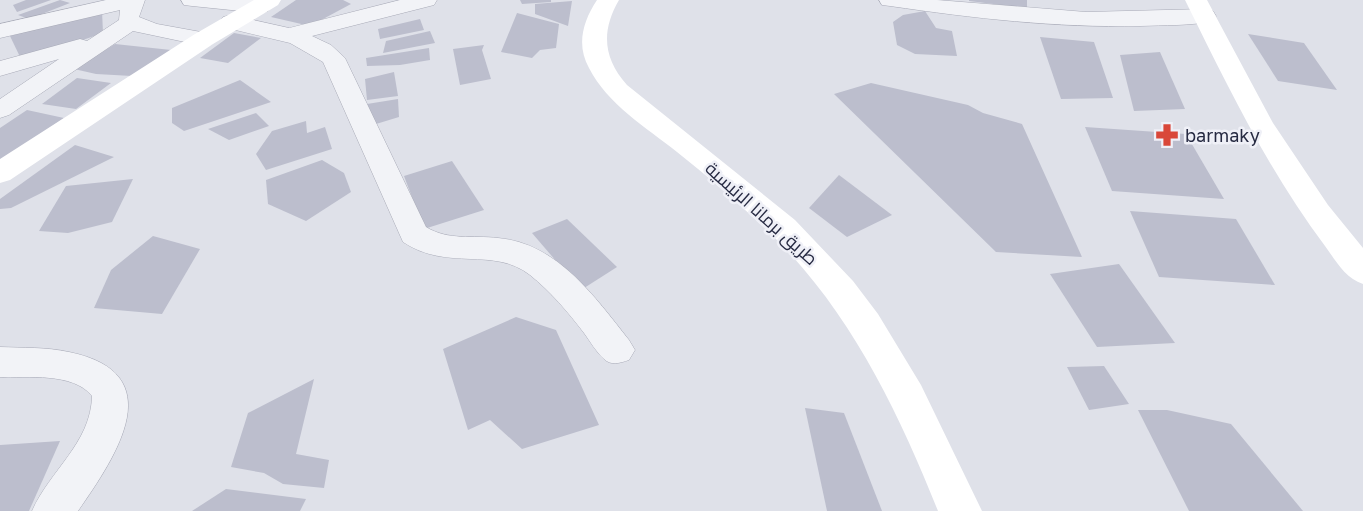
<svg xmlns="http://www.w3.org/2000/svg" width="1363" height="511" font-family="'Golos Text',Cairo,sans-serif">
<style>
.building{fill:#bcbecd}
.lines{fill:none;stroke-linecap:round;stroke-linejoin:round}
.street-casing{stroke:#a8aab7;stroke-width:1}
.street{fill:#f2f3f7;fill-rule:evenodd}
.secondary{fill:#fff;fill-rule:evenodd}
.labels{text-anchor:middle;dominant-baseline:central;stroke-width:5;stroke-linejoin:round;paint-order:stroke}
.poi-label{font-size:18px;fill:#262a42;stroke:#eff0f7;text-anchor:start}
.street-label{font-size:18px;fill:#262a42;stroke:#eff0f7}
</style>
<rect width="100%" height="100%" fill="#dfe1e9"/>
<!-- building -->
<g class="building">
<polygon points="26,0 51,0 17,12 13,5"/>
<polygon points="60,0 70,3 29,19 18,15"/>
<polygon points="296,0 343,0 351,4 310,26 271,17"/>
<polygon points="520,0 551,0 551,2 522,4"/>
<polygon points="969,0 1027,0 1027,8 969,1"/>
<polygon points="572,1 568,26 535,14 535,4"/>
<polygon points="102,11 103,33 22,61 10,36"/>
<polygon points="925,11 936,28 952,31 957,56 915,54 897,45 893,22 903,15"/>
<polygon points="517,13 559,24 556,48 540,50 532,58 501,52"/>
<polygon points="420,19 424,30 380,39 378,29"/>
<polygon points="430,31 435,43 383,53 386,41"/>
<polygon points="234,33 261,38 228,63 200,58"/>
<polygon points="1248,34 1304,43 1337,90 1278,81"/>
<polygon points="1040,37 1094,42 1113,98 1061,99"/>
<polygon points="115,44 171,50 132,76 96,74 74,69"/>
<polygon points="484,45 482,50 491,79 460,85 453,49"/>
<polygon points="429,48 430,60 400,65 367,66 366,58"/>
<polygon points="1160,52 1185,109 1134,111 1120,55"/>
<polygon points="394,72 398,96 367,100 365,79"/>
<polygon points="77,78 111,83 76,109 42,104"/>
<polygon points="240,80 271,102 184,131 172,123 172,108"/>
<polygon points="871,83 968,105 983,113 1022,124 1082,257 996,252 834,94"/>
<polygon points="398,99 399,117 376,124 367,104"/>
<polygon points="27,110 64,118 0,162 0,128"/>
<polygon points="256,113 269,126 229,140 208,129"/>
<polygon points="306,121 307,133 325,127 332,149 266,170 256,154 272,131"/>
<polygon points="1085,127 1186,134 1224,199 1112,191"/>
<polygon points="75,145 114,157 11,208 0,209 0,199"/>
<polygon points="322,160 344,173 351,192 306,221 268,204 266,180"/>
<polygon points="452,161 484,210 424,229 404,176"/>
<polygon points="839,175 892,215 847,237 809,208"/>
<polygon points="133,179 112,222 68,233 39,231 66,186"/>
<polygon points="1130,211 1236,219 1275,285 1159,277"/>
<polygon points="567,219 617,267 581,290 532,233"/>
<polygon points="153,236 200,249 162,314 94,308 111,270"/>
<polygon points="1119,264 1175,343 1097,347 1050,274"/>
<polygon points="516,317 556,330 599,425 522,449 490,420 468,430 443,349"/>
<polygon points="1104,366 1129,404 1089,410 1067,367"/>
<polygon points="314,379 296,454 329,460 324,488 283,484 264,473 231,467 248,413"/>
<polygon points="805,408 844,413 882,511 827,511"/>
<polygon points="1138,410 1167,410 1231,424 1303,511 1189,511"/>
<polygon points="60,441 29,511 0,511 0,445"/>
<polygon points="226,489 306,499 300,511 192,511"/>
</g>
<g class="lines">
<!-- street casing -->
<g class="street-casing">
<g id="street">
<polygon points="106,0 145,0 139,17 157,24 212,34 216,39 212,44 204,46 133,31 9,115 0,118 0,99 59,59 0,76 0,61 80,39 87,41 119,20 120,10 0,38 0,24"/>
<polygon points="181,0 262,0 271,6 268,11 260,13 192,6 184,5"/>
<path d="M400 0H437L434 5 312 36 331 45 345 58 426 227C449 241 472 235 498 238 557 243 595 297 629 340L635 350 629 360C620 363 611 366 604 359 596 352 590 341 584 333 568 312 551 292 530 275 493 246 448 272 403 242L323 62 290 43 223 27 220 22 223 17 231 15 289 28Z"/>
<path d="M879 0H937L1086 12 1205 9 1213 11 1216 16 1213 21C1190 26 1164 25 1140 26 1056 28 973 18 890 6L882 5Z"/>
<path d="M0 347C23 348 46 347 69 352 172 373 117 455 78 511H32C50 470 91 443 92 396 73 372 27 378 0 377Z"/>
</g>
</g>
<!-- street -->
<use href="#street" class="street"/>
<!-- secondary -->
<g class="secondary">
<polygon points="254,0 281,0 278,5 213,44 10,180 0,183 0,159 195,34"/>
<path d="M597 0H619C601 31 603 58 627 85L795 220 853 281 878 314 921 385 982 511H938C898 411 851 313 773 236 743 207 710 178 677 152 646 127 608 105 589 68 576 45 583 21 597 0Z"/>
<path d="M1185 0H1207L1273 123 1328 205 1363 248V284C1345 278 1336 261 1325 246 1268 170 1227 85 1185 0Z"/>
</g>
</g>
<!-- icons -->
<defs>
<g id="pharmacy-bare" transform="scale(1.8)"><path d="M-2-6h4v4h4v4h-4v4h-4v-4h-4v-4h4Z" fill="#d94739" stroke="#eff0f7" stroke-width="2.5" paint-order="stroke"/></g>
</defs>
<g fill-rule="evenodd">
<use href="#pharmacy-bare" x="1167" y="135"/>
</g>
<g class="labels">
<!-- poi labels -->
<g class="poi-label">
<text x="1185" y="135">barmaky</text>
</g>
<!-- street labels -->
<g class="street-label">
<text transform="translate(762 213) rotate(42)">طريق برمانا الرئيسية</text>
</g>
</g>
</svg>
